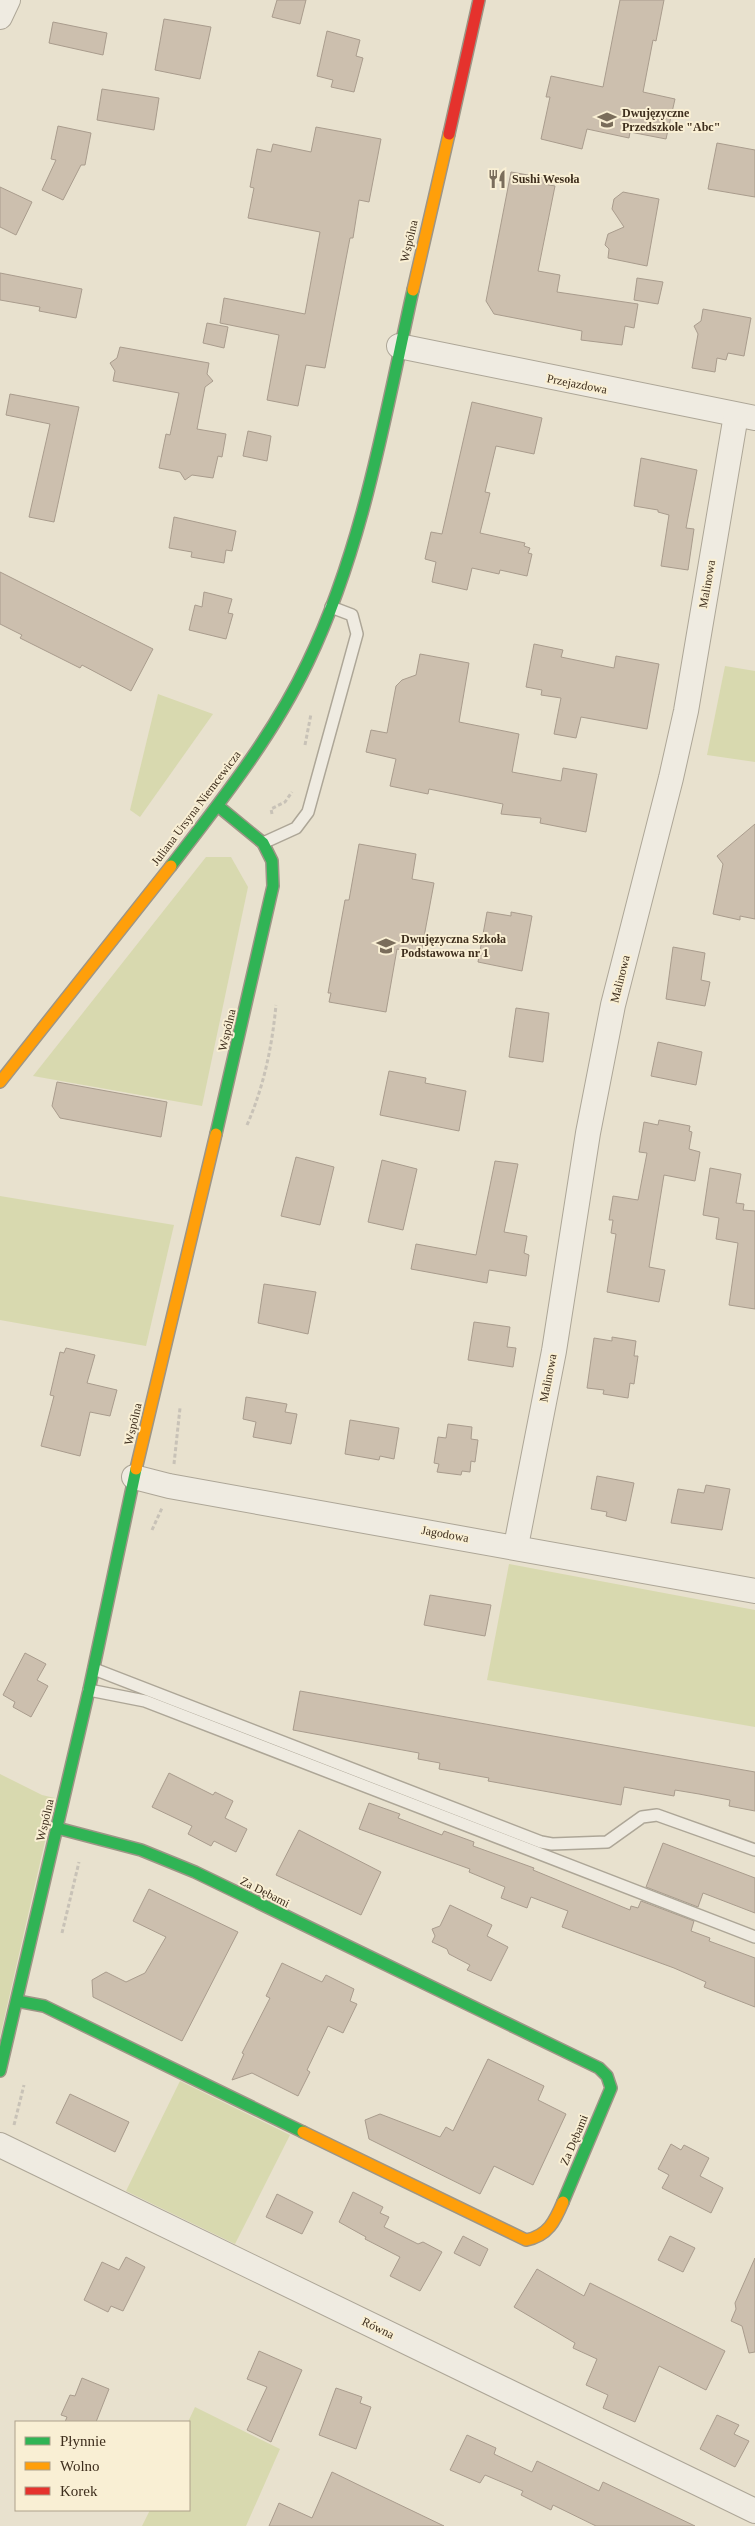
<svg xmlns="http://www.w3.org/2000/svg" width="755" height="2526" font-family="'Times New Roman',serif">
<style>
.green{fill:#d8d9af}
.building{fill:#ccbfae;stroke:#a99c8d}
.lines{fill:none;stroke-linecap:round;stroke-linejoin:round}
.lane-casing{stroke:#ada697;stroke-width:14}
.street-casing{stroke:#ada697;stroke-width:26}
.fast-casing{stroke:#9d9586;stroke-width:14}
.slow-casing{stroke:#9d9586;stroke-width:14}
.jam-casing{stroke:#9d9586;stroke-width:14}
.path{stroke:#c8c2b7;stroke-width:3;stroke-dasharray:4 2.5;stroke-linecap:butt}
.lane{stroke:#efebe1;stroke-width:11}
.street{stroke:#efebe1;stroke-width:24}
.fast{stroke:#30b455;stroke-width:11}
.slow{stroke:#ff9f0a;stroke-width:11}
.jam{stroke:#e5322d;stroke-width:11}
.labels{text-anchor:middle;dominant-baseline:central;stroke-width:4;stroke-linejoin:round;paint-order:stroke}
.poi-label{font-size:12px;font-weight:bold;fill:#3e2e1d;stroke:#f9efd4;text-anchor:start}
.street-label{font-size:12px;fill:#3e2e1d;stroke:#f9efd4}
</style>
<rect width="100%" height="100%" fill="#e8e1ce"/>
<!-- green -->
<g class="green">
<polygon points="725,666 755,671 755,762 707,755"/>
<polygon points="158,694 213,714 140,817 130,810"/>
<polygon points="206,857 231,857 248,887 202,1106 33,1076"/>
<polygon points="0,1196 174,1225 146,1346 0,1320"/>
<polygon points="509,1564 755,1610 755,1727 487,1680"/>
<polygon points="0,1774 42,1795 55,1798 0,2037"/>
<polygon points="180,2081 290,2135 235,2244 126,2191"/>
<polygon points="195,2407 280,2449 246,2526 142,2526 150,2510 189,2510 188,2422"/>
</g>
<!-- building -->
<g class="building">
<polygon points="277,0 306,0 300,24 272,17"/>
<polygon points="620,0 664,0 656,41 653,40 643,92 675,99 666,139 630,132 629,138 587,129 582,149 541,139 550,97 546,97 551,76 603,87"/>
<polygon points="164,19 211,27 200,79 155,70"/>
<polygon points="53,22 107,33 103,55 49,43"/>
<polygon points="327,31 360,40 356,56 363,58 354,92 331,87 333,80 317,76"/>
<polygon points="102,89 159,98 154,130 97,120"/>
<polygon points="58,126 91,133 85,165 81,165 63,200 42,190 56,160 51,159"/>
<polygon points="316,127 381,139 369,202 359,200 353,238 350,238 325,368 306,365 298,406 267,400 279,335 220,323 224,298 305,314 320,232 248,218 254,188 250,187 257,149 271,152 273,144 311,152"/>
<polygon points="717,143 755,150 755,197 708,189"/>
<polygon points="511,172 545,178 544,184 555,186 538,271 560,275 557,292 638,304 634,328 625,326 622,345 581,340 582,331 494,314 486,301"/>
<polygon points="0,187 32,202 16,235 0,227"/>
<polygon points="623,192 659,199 647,266 608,258 609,249 605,245 608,234 624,227 612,209 614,199"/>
<polygon points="0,273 82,289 76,318 39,311 40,307 0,300"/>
<polygon points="637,278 663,282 658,304 634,300"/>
<polygon points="703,309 751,318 744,356 728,353 726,360 717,358 715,372 692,368 698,334 694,326 701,321"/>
<polygon points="207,323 228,327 224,348 203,343"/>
<polygon points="120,347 209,363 207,374 213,381 205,387 197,429 226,434 222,457 218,456 213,478 192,475 185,480 180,472 159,468 166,434 170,435 179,393 113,381 115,371 110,363 117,358"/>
<polygon points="10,394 79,407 54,522 29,517 50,424 6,415"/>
<polygon points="472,402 542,418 534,454 496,446 485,492 490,493 480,533 525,543 524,546 530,548 528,553 532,554 527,576 500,570 499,574 472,568 467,590 432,582 436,562 425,559 431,532 442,534"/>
<polygon points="248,431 271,436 267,461 243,456"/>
<polygon points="641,458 697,470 686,528 694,529 688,570 661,566 669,515 658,512 658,510 634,506"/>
<polygon points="174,517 236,531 232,551 226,550 224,563 191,557 192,552 169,548"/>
<polygon points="0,572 153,649 131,691 82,665 80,668 20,638 22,635 0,624"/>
<polygon points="204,592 232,599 228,613 233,614 226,639 189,630 195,605 202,607"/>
<polygon points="534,644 563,650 561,657 614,668 616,656 659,664 647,729 581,717 576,738 554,734 561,698 541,695 542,690 526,687"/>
<polygon points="420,654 469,663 459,722 519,734 512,772 561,781 563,768 597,774 586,832 540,823 541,818 501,814 503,804 429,789 428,794 390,786 396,759 366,752 371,730 387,733 396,686 402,680 416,675"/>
<polygon points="755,824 755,919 740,916 740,920 713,914 723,864 717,856"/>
<polygon points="359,844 416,854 412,879 434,883 421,953 397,949 386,1012 329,1002 331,993 328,993 345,900 349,900"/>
<polygon points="487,912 511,916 511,912 532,916 522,971 478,962"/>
<polygon points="673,947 705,953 701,980 710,982 705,1006 666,999"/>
<polygon points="516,1008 549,1013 543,1062 509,1057"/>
<polygon points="658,1042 702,1052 696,1085 651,1076"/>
<polygon points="389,1071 426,1078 425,1083 466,1091 459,1131 380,1115"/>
<polygon points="57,1082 167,1102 161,1137 60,1118 52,1106"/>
<polygon points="659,1120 690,1126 689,1131 692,1132 689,1149 700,1152 695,1181 664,1175 649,1267 665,1270 659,1302 607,1292 616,1234 611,1233 613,1220 609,1220 613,1196 638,1200 647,1153 639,1152 644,1122 658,1125"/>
<polygon points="296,1157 334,1167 320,1225 281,1216"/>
<polygon points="382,1160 417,1169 403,1230 368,1222"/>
<polygon points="495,1161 518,1164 504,1232 527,1236 524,1253 529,1255 526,1276 489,1270 487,1283 411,1269 416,1244 476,1255"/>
<polygon points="710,1168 741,1174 736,1203 744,1204 743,1210 755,1211 755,1309 729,1305 738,1243 716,1239 719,1218 703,1215"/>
<polygon points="264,1284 316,1292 308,1334 258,1323"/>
<polygon points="474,1322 510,1327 507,1347 516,1348 513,1367 468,1360"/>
<polygon points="612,1337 636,1341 634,1356 638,1356 634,1384 630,1383 628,1398 603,1394 604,1390 587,1388 594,1338 612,1341"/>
<polygon points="66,1348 95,1355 87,1383 117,1390 110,1416 90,1412 80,1456 41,1446 54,1396 50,1395 60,1352 64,1353"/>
<polygon points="246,1397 287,1404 285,1412 297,1414 291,1444 253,1437 256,1422 243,1419"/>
<polygon points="350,1420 399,1428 394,1459 380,1456 379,1460 345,1454"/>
<polygon points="448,1424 472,1427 471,1439 478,1440 475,1462 471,1461 470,1472 462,1471 461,1475 437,1472 439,1464 434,1463 438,1437 446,1438"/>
<polygon points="597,1476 634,1483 626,1521 606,1516 607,1512 591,1509"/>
<polygon points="706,1485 730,1489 722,1530 671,1523 678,1489 704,1493"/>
<polygon points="430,1595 491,1605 485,1636 424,1625"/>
<polygon points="25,1653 46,1664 37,1680 48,1686 31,1717 13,1707 15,1702 3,1695"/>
<polygon points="300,1691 755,1772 755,1811 729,1806 730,1800 699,1794 675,1790 674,1796 624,1787 621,1805 488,1781 489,1778 439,1769 440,1763 418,1759 419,1753 293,1730"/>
<polygon points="169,1773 213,1795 215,1792 233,1801 225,1818 247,1829 236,1852 214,1841 211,1846 188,1834 192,1826 152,1807"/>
<polygon points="369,1803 400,1814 398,1818 442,1835 444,1831 474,1842 473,1846 534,1868 533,1870 630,1910 631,1906 638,1908 641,1901 694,1921 691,1931 710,1938 709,1941 755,1958 755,2007 704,1987 706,1982 674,1968 562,1927 568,1911 531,1897 527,1908 501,1898 505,1887 469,1872 470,1869 359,1829"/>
<polygon points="299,1830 381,1872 361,1915 276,1875"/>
<polygon points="663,1843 755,1878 755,1913 703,1893 698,1907 646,1887"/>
<polygon points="149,1889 238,1932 182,2041 93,1997 92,1980 106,1972 126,1982 145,1973 166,1937 133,1921"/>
<polygon points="450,1905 492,1925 487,1936 508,1947 491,1981 467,1970 470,1965 449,1954 447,1949 432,1942 435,1936 432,1929 440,1926"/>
<polygon points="282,1963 322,1982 326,1975 354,1989 350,2001 357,2004 343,2033 328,2026 307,2070 310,2072 298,2096 252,2073 232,2080 244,2054 242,2053 270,1998 266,1996"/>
<polygon points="488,2059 544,2086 538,2100 566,2114 533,2185 494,2166 480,2194 369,2139 365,2120 380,2114 440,2137 446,2127 453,2131"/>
<polygon points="70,2094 129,2122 115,2152 56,2123"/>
<polygon points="671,2144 681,2150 684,2145 709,2158 700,2176 723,2188 711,2213 662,2188 669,2175 658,2169"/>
<polygon points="353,2192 383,2207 380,2213 389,2217 384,2227 418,2244 423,2242 442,2252 420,2291 390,2276 400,2257 365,2239 366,2237 339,2222"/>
<polygon points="277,2194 313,2212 302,2234 266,2217"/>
<polygon points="463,2236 488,2249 480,2266 454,2253"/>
<polygon points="670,2236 695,2248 683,2272 658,2260"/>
<polygon points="126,2257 145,2267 123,2311 111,2306 108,2312 84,2300 102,2262 119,2270"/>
<polygon points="755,2258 755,2352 749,2353 742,2326 731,2321 736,2309 735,2303"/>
<polygon points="537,2269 584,2296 590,2283 725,2351 706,2390 659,2366 635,2422 603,2408 608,2395 586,2385 597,2359 573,2348 575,2343 514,2307"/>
<polygon points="259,2351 302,2370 271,2442 247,2430 267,2387 247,2379"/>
<polygon points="82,2378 109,2389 96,2422 65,2422 67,2417 61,2415 70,2395 75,2396"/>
<polygon points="336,2388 362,2397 360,2403 371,2407 356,2449 319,2435"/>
<polygon points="717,2415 739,2425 734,2434 749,2441 735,2467 700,2449"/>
<polygon points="467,2435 496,2448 494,2454 532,2472 537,2461 599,2491 603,2482 695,2526 596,2526 553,2505 551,2510 521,2495 523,2491 485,2475 480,2483 450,2470"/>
<polygon points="332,2472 369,2490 444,2526 269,2526 279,2503 312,2518"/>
</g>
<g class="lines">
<!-- lane casing -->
<g class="lane-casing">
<g id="lane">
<polyline points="263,843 296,828 308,812 357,634 352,615 331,607"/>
<polyline points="94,1669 541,1842 552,1844 607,1842 642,1817 657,1815 755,1850"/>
<polyline points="89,1690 145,1701 755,1937"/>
</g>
</g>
<!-- street casing -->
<g class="street-casing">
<g id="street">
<polyline points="0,17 8,0"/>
<polyline points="399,346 755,418"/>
<polyline points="134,1477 169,1486 755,1591"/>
<polyline points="516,1546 554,1351 588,1133 613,1005 671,778 686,711 736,415"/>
<polyline points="0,2145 755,2511"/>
</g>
</g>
<!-- fast casing -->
<g class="fast-casing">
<g id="fast">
<path d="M171 866C221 801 273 736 308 662 364 545 385 415 413 290"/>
<polyline points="216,1134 273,886 272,861 263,843 218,806"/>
<polyline points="57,1828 141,1850 195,1872 599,2068 607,2076 611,2088 563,2202"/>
<polyline points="17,2001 44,2006 303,2132"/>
<polyline points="0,2071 89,1690 136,1469"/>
</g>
</g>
<!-- slow casing -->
<g class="slow-casing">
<g id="slow">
<polyline points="413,290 449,134"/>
<polyline points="0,1082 171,866"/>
<polyline points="136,1469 216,1134"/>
<path d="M303 2132 526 2240C548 2236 555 2221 563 2202"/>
</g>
</g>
<!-- jam casing -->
<g class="jam-casing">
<polyline id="jam" points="449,134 479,0"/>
</g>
<!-- path -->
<g class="path">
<polyline points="305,745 311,714"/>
<polyline points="272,814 271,809 285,802 292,792"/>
<path d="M247 1125C264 1086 272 1047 276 1005"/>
<polyline points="174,1464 180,1408"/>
<polyline points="152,1530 162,1508"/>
<polyline points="62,1933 79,1862"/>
<polyline points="14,2125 24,2085"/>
</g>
<!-- lane -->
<use href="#lane" class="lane"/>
<!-- street -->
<use href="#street" class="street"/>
<!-- fast -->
<use href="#fast" class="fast"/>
<!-- slow -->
<use href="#slow" class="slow"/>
<!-- jam -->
<use href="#jam" class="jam"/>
</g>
<!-- icons -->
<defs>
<g id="school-bare" transform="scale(1.5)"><path d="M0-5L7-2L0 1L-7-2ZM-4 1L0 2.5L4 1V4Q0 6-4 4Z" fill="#7a6d5b" stroke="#f9efd4" stroke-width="2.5" paint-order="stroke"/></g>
<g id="restaurant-bare" transform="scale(1.5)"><path d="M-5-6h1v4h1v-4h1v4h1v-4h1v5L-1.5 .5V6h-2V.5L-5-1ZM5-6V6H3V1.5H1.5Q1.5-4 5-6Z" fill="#7a6d5b" stroke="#f9efd4" stroke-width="2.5" paint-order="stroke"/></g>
</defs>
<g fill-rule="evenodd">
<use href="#school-bare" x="607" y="120"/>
<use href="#restaurant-bare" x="497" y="179"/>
<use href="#school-bare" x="386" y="946"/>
</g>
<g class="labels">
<!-- poi labels -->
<g class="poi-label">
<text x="622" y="113">Dwujęzyczne<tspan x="622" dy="14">Przedszkole "Abc"</tspan></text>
<text x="512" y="179">Sushi Wesoła</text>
<text x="401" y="939">Dwujęzyczna Szkoła<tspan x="401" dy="14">Podstawowa nr 1</tspan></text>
</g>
<!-- street labels -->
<g class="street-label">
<text transform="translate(409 241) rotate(-77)">Wspólna</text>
<text transform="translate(577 384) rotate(11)">Przejazdowa</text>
<text transform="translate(707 584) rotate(-80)">Malinowa</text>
<text transform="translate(196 808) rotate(-53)">Juliana Ursyna Niemcewicza</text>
<text transform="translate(620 979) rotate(-76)">Malinowa</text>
<text transform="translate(227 1030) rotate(-77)">Wspólna</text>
<text transform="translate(548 1378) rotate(-79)">Malinowa</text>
<text transform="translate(133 1424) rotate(-77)">Wspólna</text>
<text transform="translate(445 1534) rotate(10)">Jagodowa</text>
<text transform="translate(45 1820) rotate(-77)">Wspólna</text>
<text transform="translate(265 1892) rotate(27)">Za Dębami</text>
<text transform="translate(574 2140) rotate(-67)">Za Dębami</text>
<text transform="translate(378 2328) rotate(26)">Równa</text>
</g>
</g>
<!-- legend -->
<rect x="15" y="2421" width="175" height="90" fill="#f9efd4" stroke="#aea28b"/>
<rect x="25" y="2437" width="25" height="8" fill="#30b455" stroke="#aea28b"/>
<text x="60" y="2446" font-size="15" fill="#3e2e1d">Płynnie</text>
<rect x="25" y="2462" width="25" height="8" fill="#ff9f0a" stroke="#aea28b"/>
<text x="60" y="2471" font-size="15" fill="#3e2e1d">Wolno</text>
<rect x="25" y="2487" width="25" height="8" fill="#e5322d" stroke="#aea28b"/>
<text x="60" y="2496" font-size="15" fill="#3e2e1d">Korek</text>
</svg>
